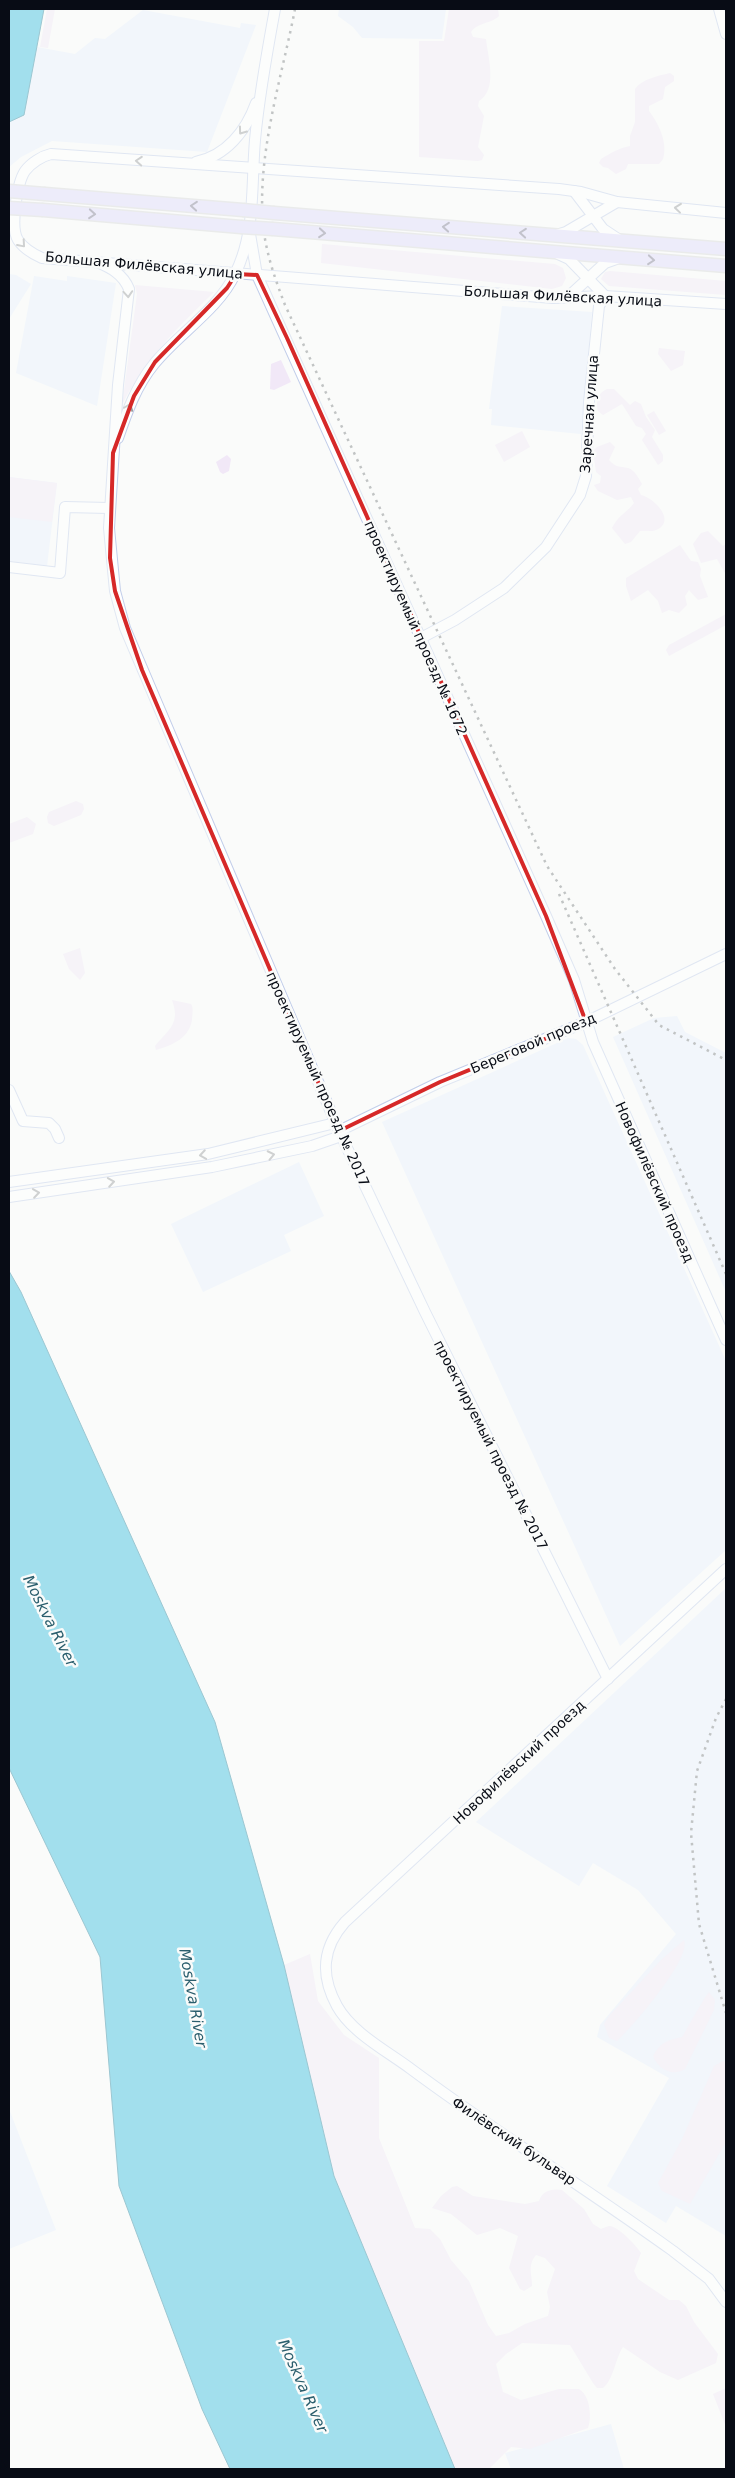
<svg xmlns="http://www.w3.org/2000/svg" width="735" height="2478" font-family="'DejaVu Sans',sans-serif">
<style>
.built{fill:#e8effd}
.green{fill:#f1e8f7}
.water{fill:#38bcdd;stroke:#2a87a1}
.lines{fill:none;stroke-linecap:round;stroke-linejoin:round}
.minor-casing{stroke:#c2ceea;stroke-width:12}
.major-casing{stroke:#d7d8da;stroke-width:15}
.minor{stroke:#fff;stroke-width:10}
.major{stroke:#dedafa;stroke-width:12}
.rail{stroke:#7d8084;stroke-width:2.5;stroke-dasharray:2.5 5;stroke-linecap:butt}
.major-bridge-casing{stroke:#d7d8da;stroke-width:15;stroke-linecap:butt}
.major-bridge{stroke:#dedafa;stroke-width:12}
.oneway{stroke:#9c9ea1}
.oneway2{stroke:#7e7d93}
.marked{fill:none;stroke:#d62828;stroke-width:4;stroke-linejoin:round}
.labels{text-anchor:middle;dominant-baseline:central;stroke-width:5;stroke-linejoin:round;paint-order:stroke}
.street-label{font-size:14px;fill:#080c15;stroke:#fafbfa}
.water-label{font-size:15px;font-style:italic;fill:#2a5e6d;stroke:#fafbfa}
</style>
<rect width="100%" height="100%" fill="#fafbfa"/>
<!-- built -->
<g class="built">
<polygon points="339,9 446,9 442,39 362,38 353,27 338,16"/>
<polygon points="143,10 240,28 241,23 256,25 207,152 52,141 21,157 9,167 9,122 24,115 37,47 75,54 95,38 105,39"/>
<polygon points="9,274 16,275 31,284 9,319"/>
<polygon points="34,276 67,281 67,276 116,283 97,406 16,373"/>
<polygon points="502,306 592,312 581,434 491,425 492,409 489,409"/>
<polygon points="9,477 57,483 47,566 9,561"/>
<polygon points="677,1016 685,1032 726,1053 726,1292 613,1037 654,1018"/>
<polygon points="568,1038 576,1039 583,1045 726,1361 726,1550 620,1646 382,1122"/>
<polygon points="299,1162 324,1216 284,1235 291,1251 203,1292 171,1224"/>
<polygon points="726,1588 726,2236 676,2206 666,2223 607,2186 669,2078 597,2037 600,2025 676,1934 638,1890 593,1863 579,1886 476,1822"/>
<polygon points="9,2109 56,2230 9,2249"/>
<polygon points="611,2424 624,2469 511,2469 505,2453"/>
</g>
<!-- green -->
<g class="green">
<polygon points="47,9 55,9 48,48 40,47"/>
<path d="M449 9H498L499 16C491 24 478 22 471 32L473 37 486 39C488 58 498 89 479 101L478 106 484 116 478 147 484 155 482 160 478 161 419 157V41H444Z"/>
<path d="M670 73 674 76V81L665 87 663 99 649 106V111C659 124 668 143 663 159L659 164H628L626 169 616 174 608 168 603 167 599 163 601 159C611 153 619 148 630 146V136L635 122V89C642 79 658 76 670 73Z"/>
<polygon points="322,244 555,264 563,268 566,278 562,286 552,289 321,263"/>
<polygon points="610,271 726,281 726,295 609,286 601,279 605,272"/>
<path d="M135 285 214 292C179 326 144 360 122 405L137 294Z"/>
<polygon points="659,348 685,351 683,365 671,371 658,354"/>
<polygon points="281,360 291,382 274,390 270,389 271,364"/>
<path d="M607 389H614L630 405 635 401 641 404 646 417 655 430 652 437 663 455V461L658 465 642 440 646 434 642 428 636 426 622 404 603 415 598 411C595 401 598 393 607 389Z"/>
<polygon points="654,411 666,431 659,435 647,415"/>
<polygon points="522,431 530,447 504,462 495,445"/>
<path d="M610 442 615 447 609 460C616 468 619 466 628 468 635 470 639 479 642 484L638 489 641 495C654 498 677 521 656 530 652 532 645 530 640 531L631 542 625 544 612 528C619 514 627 513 634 503L631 497 617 500 598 491 594 485 600 483 601 476 596 472 593 451 597 447Z"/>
<polygon points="227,455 231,459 229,471 223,474 220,472 216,462"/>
<polygon points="9,477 57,483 52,522 9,517"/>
<polygon points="708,531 723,546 726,544 726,575 717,559 701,563 693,544 701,533"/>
<polygon points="680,545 691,561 698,562 701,569 700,576 708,597 698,600 689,590 685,596 687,605 679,613 669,610 662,613 658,601 648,590 631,601 626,586 626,578"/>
<polygon points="726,614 726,625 669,656 666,650 669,645"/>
<polygon points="76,801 83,804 84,809 81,815 54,826 48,823 47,817 49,812"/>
<polygon points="27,817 36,824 33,834 9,843 9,824"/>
<polygon points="80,948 85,973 80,980 69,969 63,954"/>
<path d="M172 1000 191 1004C194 1009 192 1014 192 1020 189 1038 173 1045 156 1050L155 1046C168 1030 181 1024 172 1000Z"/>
<path d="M684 1940C692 1958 632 2027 617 2041L609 2038 604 2024 609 2016 661 1960Z"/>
<path d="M310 1954 318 2001 344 2035 379 2058V2138L415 2228 430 2229 440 2239 451 2260 469 2281 488 2325 496 2336 509 2333 525 2324 548 2316 550 2307 547 2292 555 2269 545 2258 536 2255C527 2266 532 2274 532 2286L524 2291 520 2289 509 2268 518 2236 500 2228 477 2235 451 2214 432 2208 441 2196 452 2187 457 2186 473 2196 525 2204 539 2201C542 2191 552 2188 562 2190L584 2209 593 2224 601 2229C603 2228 606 2227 609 2226 617 2225 637 2246 641 2253L634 2271 638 2279 669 2300H679L686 2306 694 2322 718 2354 716 2363 678 2380 660 2372 623 2347C615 2359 614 2379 603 2388H597L593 2383 570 2345 522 2343 506 2354 496 2364 503 2392 521 2400 559 2389H579C590 2395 592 2417 588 2428L530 2449 511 2447 489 2469H455L334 2176 284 1965Z"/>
<path d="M709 1992 715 2000 714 2010 685 2069C672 2077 658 2069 653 2056 660 2043 667 2040 682 2037 687 2029 705 1996 709 1992Z"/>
<polygon points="723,2061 726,2062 726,2142 690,2204 662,2191 658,2183 682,2139 714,2066"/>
<polygon points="726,2388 726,2427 713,2394"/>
</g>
<!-- water -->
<g class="water">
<polygon points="9,9 44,9 24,115 9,122"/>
<polygon points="9,1271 21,1292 215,1722 284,1965 334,2176 455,2469 230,2469 202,2409 119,2186 100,1957 9,1768"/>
</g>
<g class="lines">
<!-- minor casing -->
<g class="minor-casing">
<g id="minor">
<polyline points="719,9 726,34"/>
<path d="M196 162C226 156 246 131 256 103"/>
<polyline points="574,191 603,229 618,239"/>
<path d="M726 213 617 202 581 192 559 189 51 154C42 156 31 163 25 171 17 183 10 228 18 240 24 249 33 254 42 258L553 298 605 296 726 304"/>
<polyline points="250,234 257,275 546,916 574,980 593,1042 726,1340"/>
<polyline points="556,235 566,232 617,202"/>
<polyline points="558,254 569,259 605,296"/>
<path d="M97 262C111 268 123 274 129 289L118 385 109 528 115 591 125 628 339 1131 425 1312 608 1679"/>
<polyline points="568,297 605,263 619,258"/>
<path d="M118 438C127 412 136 386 154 364 179 333 218 310 235 274 256 232 251 186 255 140 259 96 267 52 275 9"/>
<polyline points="9,567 60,573 65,507 109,508"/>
<polyline points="421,638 455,620 504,588 546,547 580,495 586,476 589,402 599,306 605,296"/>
<polyline points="9,1090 23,1121 49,1123 55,1129 59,1138"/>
<polyline points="339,1131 440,1082 586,1022 726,954"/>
<polyline points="9,1182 208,1154 335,1123"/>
<polyline points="9,1197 212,1167 312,1146 341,1136"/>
<path d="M726 1569 345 1922C322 1948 320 1975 337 2006 352 2033 387 2051 411 2069 497 2133 587 2189 673 2251L709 2279 726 2302"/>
</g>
</g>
<!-- major casing -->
<g class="major-casing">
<g id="major">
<polyline points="45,194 243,210"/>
<polyline points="43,210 241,227"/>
<polyline points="274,213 726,249"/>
<polyline points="273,229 726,266"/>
</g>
</g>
<!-- minor -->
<use href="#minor" class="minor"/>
<!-- major -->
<use href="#major" class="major"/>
<!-- rail -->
<g class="rail">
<path d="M295 9C281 82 253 165 265 239 269 262 277 284 285 305L547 866 615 969 659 1025 726 1060"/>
<polyline points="559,894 726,1274"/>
<polyline points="726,1699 716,1718 697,1771 691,1833 699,1924 726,2013"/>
</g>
<!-- major-bridge casing -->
<g class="major-bridge-casing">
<g id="major-bridge">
<polyline points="9,191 45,194"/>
<polyline points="9,208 43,210"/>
<polyline points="243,210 274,213"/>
<polyline points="241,227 273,229"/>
</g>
</g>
<!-- major-bridge -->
<use href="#major-bridge" class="major-bridge"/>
</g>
<!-- one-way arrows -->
<defs><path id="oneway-chevron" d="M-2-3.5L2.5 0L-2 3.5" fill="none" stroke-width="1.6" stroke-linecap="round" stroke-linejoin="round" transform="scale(1.25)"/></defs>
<g class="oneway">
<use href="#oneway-chevron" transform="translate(242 131) rotate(126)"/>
<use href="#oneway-chevron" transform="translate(139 161) rotate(-176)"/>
<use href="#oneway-chevron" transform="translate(678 208) rotate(-174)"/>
<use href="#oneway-chevron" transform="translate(22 244) rotate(49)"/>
<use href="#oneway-chevron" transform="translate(128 294) rotate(86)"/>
<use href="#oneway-chevron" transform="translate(129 407) rotate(-69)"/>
<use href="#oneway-chevron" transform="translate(203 1155) rotate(171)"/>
<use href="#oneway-chevron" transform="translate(271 1155) rotate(-12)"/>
<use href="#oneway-chevron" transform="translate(111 1182) rotate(-9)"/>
<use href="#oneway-chevron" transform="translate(36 1193) rotate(-8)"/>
</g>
<g class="oneway2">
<use href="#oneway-chevron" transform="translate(194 206) rotate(-175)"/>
<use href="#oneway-chevron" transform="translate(92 214) rotate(5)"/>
<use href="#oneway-chevron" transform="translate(446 227) rotate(-175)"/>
<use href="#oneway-chevron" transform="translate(322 233) rotate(5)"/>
<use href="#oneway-chevron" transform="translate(523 233) rotate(-175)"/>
<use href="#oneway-chevron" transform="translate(651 260) rotate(5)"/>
</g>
<!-- marked area -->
<path d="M0 0H735V2478H0ZM236 274 257 275 287 338 546 916 586 1022 440 1082 339 1131 142 670 115 591 110 558 113 453 134 396 155 362 227 288Z" fill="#fafbfa" fill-opacity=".55" fill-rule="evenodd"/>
<path class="marked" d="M236 274 257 275 287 338 546 916 586 1022 440 1082 339 1131 142 670 115 591 110 558 113 453 134 396 155 362 227 288Z"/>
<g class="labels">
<!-- street labels -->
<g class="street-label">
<text transform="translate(144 265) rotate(5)">Большая Филёвская улица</text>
<text transform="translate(563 296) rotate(3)">Большая Филёвская улица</text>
<text transform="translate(589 414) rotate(-86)">Заречная улица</text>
<text transform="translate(416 628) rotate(66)">проектируемый проезд № 1672</text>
<text transform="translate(533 1043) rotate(-23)">Береговой проезд</text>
<text transform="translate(318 1079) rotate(66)">проектируемый проезд № 2017</text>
<text transform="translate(655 1182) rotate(66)">Новофилёвский проезд</text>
<text transform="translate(491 1445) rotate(63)">проектируемый проезд № 2017</text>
<text transform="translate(519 1762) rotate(-43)">Новофилёвский проезд</text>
<text transform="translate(514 2141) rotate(34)">Филёвский бульвар</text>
</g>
<!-- water labels -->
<g class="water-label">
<text transform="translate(50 1621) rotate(63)">Moskva River</text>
<text transform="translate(193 1998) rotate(80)">Moskva River</text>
<text transform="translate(303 2386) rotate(66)">Moskva River</text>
</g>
</g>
<!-- border -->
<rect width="735" height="2478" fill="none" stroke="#080c15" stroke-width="20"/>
</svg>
